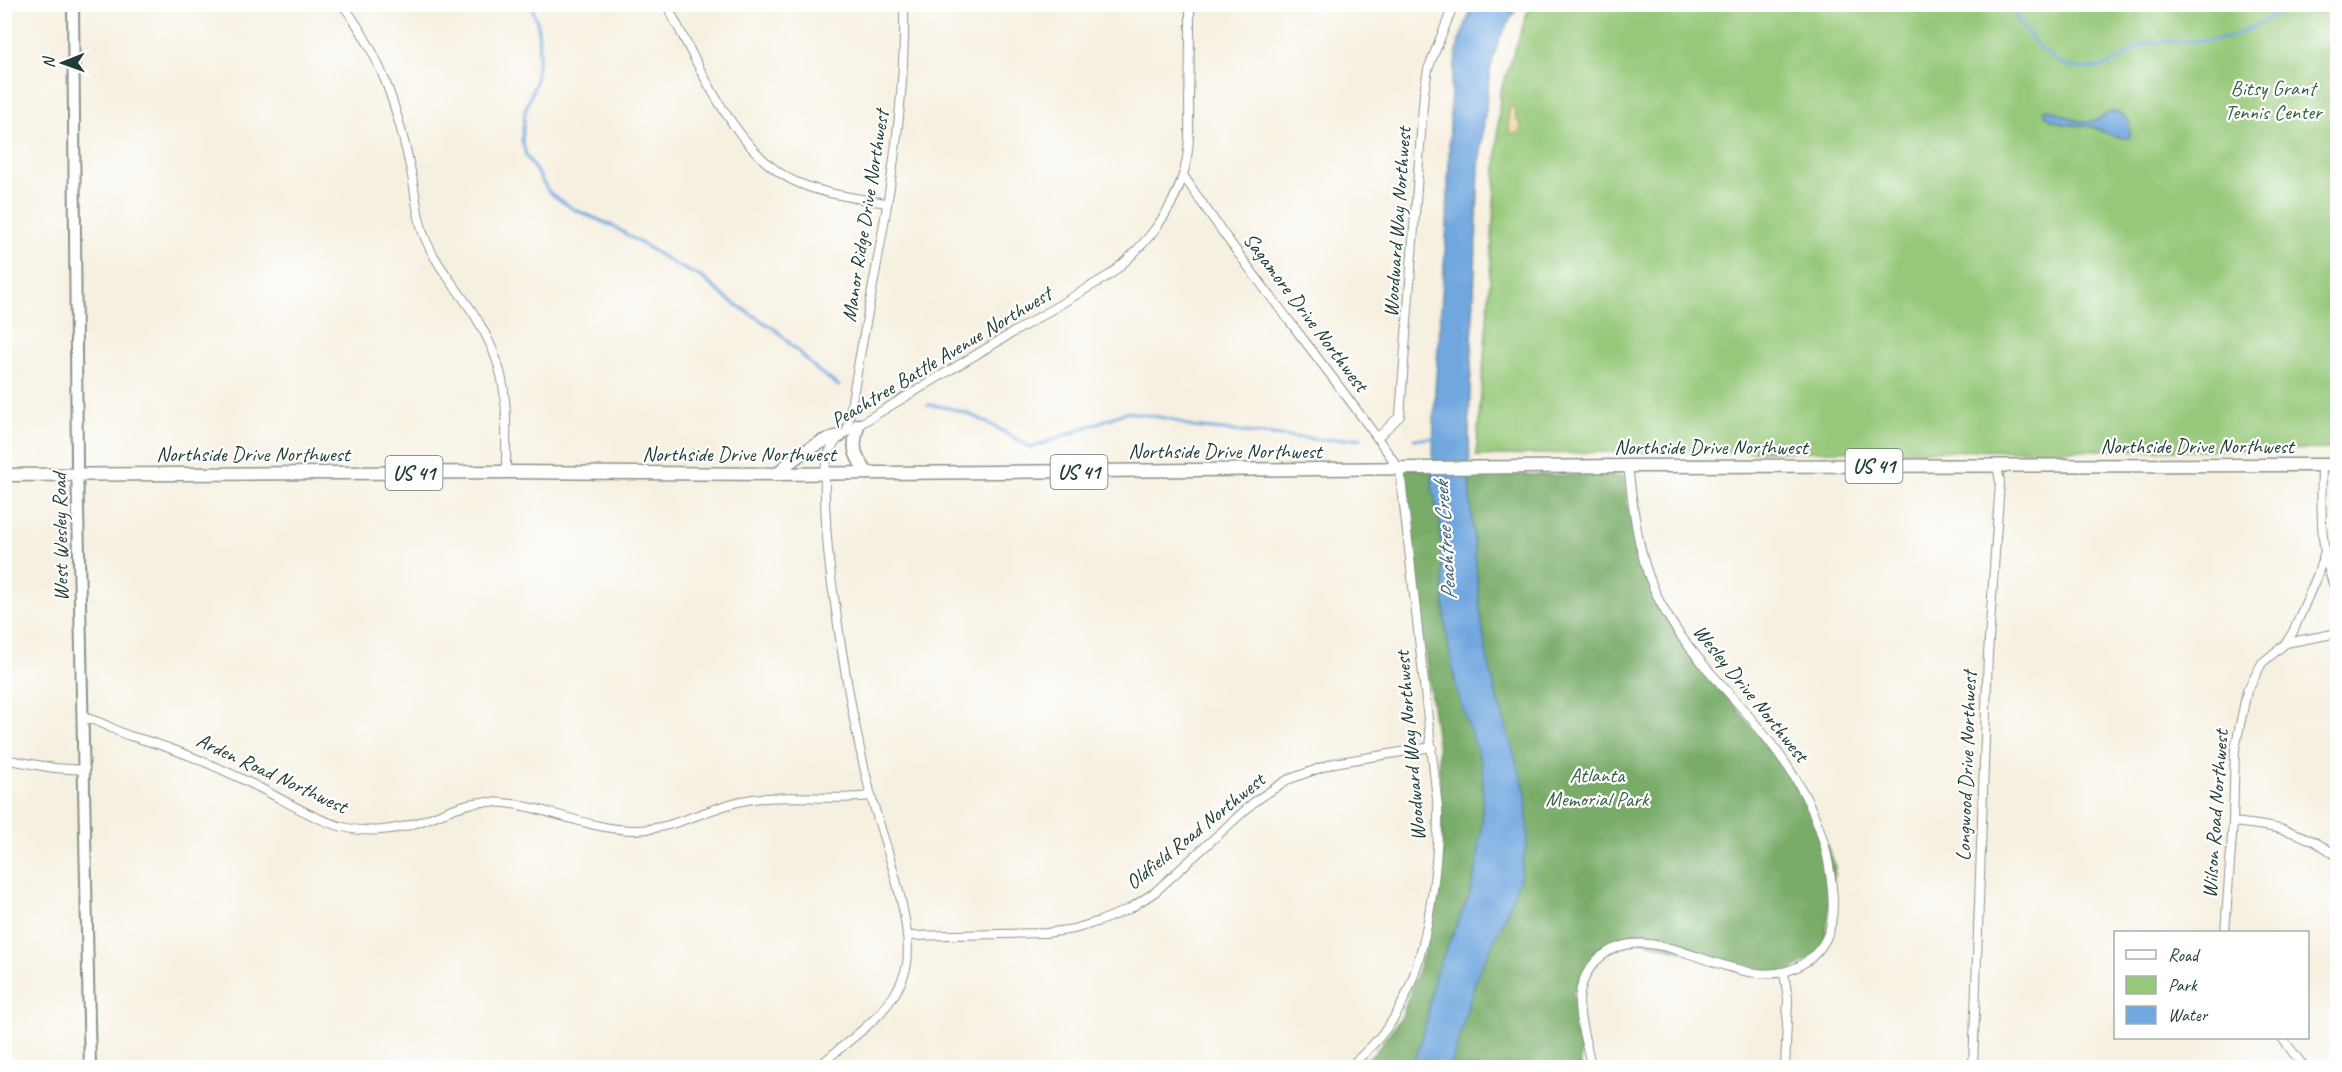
<svg xmlns="http://www.w3.org/2000/svg" width="2342" height="1072" font-family="Caveat,sans-serif">
<style>
.green{fill:#95c878;stroke:#5a8256;stroke-width:1.5}
.forest{fill:#78ac68;stroke:#4c744e;stroke-width:1.5}
.sand{fill:#eeda9e;stroke:#868c69;stroke-width:1.5}
.water{fill:#71a7df;stroke:#48728a;stroke-width:1.5}
.lines{fill:none;stroke-linecap:round;stroke-linejoin:round}
.stream{stroke:#71a7df;stroke-width:3}
.street-casing{stroke:#8a968a;stroke-width:10}
.secondary-casing{stroke:#8a968a;stroke-width:14}
.primary-casing{stroke:#8a968a;stroke-width:15}
.street{stroke:#fff;stroke-width:8}
.secondary{stroke:#fff;stroke-width:10}
.primary{stroke:#fff;stroke-width:12}
.labels{text-anchor:middle;dominant-baseline:central;stroke-width:4.5;stroke-linejoin:round;paint-order:stroke}
.shield{fill:#fff;stroke:#627771;stroke-width:1.5}
.shield-label{font-size:20px;font-weight:bold;fill:#1f3d34}
.park-label{font-size:21px;fill:#3c6045;stroke:#fff}
.street-label{font-size:21px;fill:#1f3d34;stroke:#fff}
.water-label{font-size:22px;font-style:italic;fill:#3c6270;stroke:#fff}
</style>
<rect width="100%" height="100%" fill="#fff"/>
<filter id="ink" filterUnits="userSpaceOnUse"><feTurbulence type="fractalNoise" baseFrequency=".0167" numOctaves="2"/><feDisplacementMap in="SourceGraphic" scale="12" xChannelSelector="R" yChannelSelector="G"/><feConvolveMatrix kernelMatrix="1 2 1 2 8 2 1 2 1" color-interpolation-filters="sRGB"/></filter>
<filter id="wash" filterUnits="userSpaceOnUse"><feTurbulence type="fractalNoise" baseFrequency=".008" numOctaves="4" result="noise"/><feDisplacementMap in="SourceGraphic" scale="24" xChannelSelector="R" yChannelSelector="G"/><feGaussianBlur stdDeviation="1.35" result="paint"/><feColorMatrix in="noise" values="0 0 0 0 0 0 0 0 0 0 0 0 0 0 0 0 0 1.4 0 .05"/><feComposite in="paint" operator="in"/></filter>
<g filter="url(#wash)">
<rect width="100%" height="100%" fill="#f6f0e0"/>
<!-- green -->
<polygon class="green" points="1530,5 2337,5 2337,449 1604,452 1476,456 1489,296 1500,93"/>
<!-- forest -->
<polygon class="forest" points="1399,465 1463,478 1484,474 1623,476 1635,546 1662,610 1808,801 1835,865 1824,949 1786,975 1637,940 1598,953 1573,992 1580,1038 1581,1067 1355,1068 1374,1054 1402,1016 1429,937 1443,863 1438,749"/>
<!-- sand -->
<path class="sand" d="M1515 107 1516 117 1522 127 1518 133 1511 134C1508 129 1508 115 1509 108Z"/>
<!-- water -->
<g class="water">
<polygon points="1473,5 1518,5 1498,42 1490,70 1479,168 1469,418 1470,497 1480,611 1487,655 1497,698 1526,793 1528,837 1519,880 1503,922 1477,975 1451,1067 1410,1068 1419,1048 1427,1019 1435,975 1470,894 1477,865 1482,821 1483,777 1481,762 1457,693 1449,649 1445,620 1440,519 1432,488 1435,390 1447,226 1451,85 1459,41"/>
<path d="M2049 109C2062 113 2073 121 2086 122 2107 122 2110 99 2129 121L2130 136 2127 138C2114 138 2107 133 2095 128 2074 121 2068 131 2045 115V110Z"/>
</g>
<g class="lines">
<!-- stream -->
<g class="stream">
<polyline points="531,4 538,25 539,54 535,84 525,111 522,140 526,155 549,192 573,209 613,226 676,265 703,278 726,298 776,330 818,371 839,386"/>
<path d="M2007 4C2035 45 2060 85 2115 62 2127 57 2139 43 2151 42 2179 40 2210 44 2237 34 2257 27 2276 14 2294 4"/>
<path d="M928 405C967 407 998 428 1031 448L1127 412 1171 419 1192 427 1324 440 1361 438"/>
<polyline points="1414,439 1437,438"/>
</g>
</g>
</g>
<g filter="url(#ink)">
<g class="lines">
<!-- street casing -->
<g class="street-casing">
<g id="street">
<path d="M342 4C382 55 399 114 412 176 416 197 417 218 425 238 436 265 456 287 472 311 511 372 506 404 506 472"/>
<path d="M666 4C698 62 737 160 801 184 828 195 858 198 886 203"/>
<path d="M1183 175C1250 276 1331 370 1400 470L1438 808C1439 869 1427 961 1397 1013 1384 1035 1367 1052 1348 1068"/>
<path d="M847 431C869 290 907 149 904 4"/>
<polyline points="1378,437 1400,416 1424,93 1428,69 1454,4"/>
<path d="M2322 465C2321 508 2319 556 2338 595"/>
<polyline points="2286,643 2338,633"/>
<path d="M84 718C102 720 113 731 130 736 176 748 217 766 260 788 287 802 317 821 347 828 369 833 397 830 419 822 440 815 461 803 483 802 535 800 583 830 635 830 676 830 713 804 753 799 792 794 832 801 871 796"/>
<polyline points="4,759 54,768 85,770"/>
<path d="M2233 822C2273 826 2306 831 2338 857"/>
<polyline points="2225,932 2233,822 2235,749 2247,691 2262,663 2286,643 2293,632 2317,576 2325,551"/>
<polyline points="908,936 1046,933 1074,929 1100,921 1129,909 1155,892 1254,802 1287,780 1334,763 1432,747"/>
<polyline points="1784,973 1788,999 1785,1068"/>
<polyline points="2282,1038 2305,1068"/>
<path d="M817 1068C849 1038 891 1016 905 972 918 932 883 839 871 796 855 733 844 669 835 604 829 569 826 535 825 500 825 488 824 476 826 464 828 452 832 445 840 436L1111 274C1143 247 1171 216 1183 175 1191 149 1189 123 1189 97 1190 66 1190 35 1190 4"/>
<path d="M1592 1068C1587 1046 1579 1023 1579 1001 1580 986 1586 971 1597 960 1655 905 1744 1008 1807 961 1819 952 1828 939 1831 924 1835 905 1832 884 1829 866 1816 786 1761 730 1710 672 1691 650 1673 628 1660 602 1638 560 1634 513 1628 466"/>
<polyline points="1973,1068 1988,654 2000,482 1997,466"/>
</g>
</g>
<!-- secondary casing -->
<g class="secondary-casing">
<polyline id="secondary" points="73,4 77,463 90,1068"/>
</g>
<!-- primary casing -->
<g class="primary-casing">
<g id="primary">
<path d="M858 425C852 448 853 453 867 473"/>
<path d="M778 474C790 459 821 439 840 436"/>
<polyline points="4,475 506,472 773,474 1628,466 2338,465"/>
</g>
</g>
<!-- street -->
<use href="#street" class="street"/>
<!-- secondary -->
<use href="#secondary" class="secondary"/>
<!-- primary -->
<use href="#primary" class="primary"/>
</g>
</g>
<g class="labels">
<!-- shield labels -->
<g class="shield">
<rect x="1845.5" y="449" width="57" height="34" rx="4.5"/>
<rect x="1050.5" y="455" width="57" height="34" rx="4.5"/>
<rect x="385.5" y="456" width="57" height="34" rx="4.5"/>
</g>
<g class="shield-label">
<text x="1874" y="466">US 41</text>
<text x="1079" y="472">US 41</text>
<text x="414" y="473">US 41</text>
</g>
<!-- park labels -->
<g class="park-label">
<text x="2273" y="88">Bitsy Grant<tspan x="2273" dy="24">Tennis Center</tspan></text>
<text x="1597" y="775">Atlanta<tspan x="1597" dy="24">Memorial Park</tspan></text>
</g>
<!-- street labels -->
<g class="street-label">
<text transform="translate(865 216) rotate(-81)">Manor Ridge Drive Northwest</text>
<text transform="translate(1397 222) rotate(-86)">Woodward Way Northwest</text>
<text transform="translate(1306 312) rotate(53)">Sagamore Drive Northwest</text>
<text transform="translate(941 357) rotate(-31)">Peachtree Battle Avenue Northwest</text>
<text x="2197" y="446">Northside Drive Northwest</text>
<text x="1711" y="447">Northside Drive Northwest</text>
<text x="1225" y="451">Northside Drive Northwest</text>
<text x="253" y="454">Northside Drive Northwest</text>
<text x="739" y="454">Northside Drive Northwest</text>
<text transform="translate(60 537) rotate(-91)">West Wesley Road</text>
<text transform="translate(1751 693) rotate(51)">Wesley Drive Northwest</text>
<text transform="translate(1410 746) rotate(-95)">Woodward Way Northwest</text>
<text transform="translate(1966 766) rotate(-88)">Longwood Drive Northwest</text>
<text transform="translate(272 773) rotate(25)">Arden Road Northwest</text>
<text transform="translate(2215 814) rotate(-86)">Wilson Road Northwest</text>
<text transform="translate(1195 831) rotate(-39)">Oldfield Road Northwest</text>
</g>
<!-- water labels -->
<g class="water-label">
<text transform="translate(1445 541) rotate(-94)">Peachtree Creek</text>
</g>
</g>
<!-- margin -->
<rect width="2342" height="1072" fill="none" stroke="#fff" stroke-width="24"/>
<!-- legend -->
<rect x="2114" y="931" width="195" height="108" fill="#ffffff" stroke="#a5b1ae" stroke-width="1.5"/>
<rect x="2126" y="950" width="30" height="9" fill="#ffffff" stroke="#a5b1ae" stroke-width="1.5"/>
<text x="2168" y="961" font-size="18" fill="#1f3d34">Road</text>
<rect x="2126" y="976" width="30" height="18" fill="#95c878" stroke="#a5b1ae" stroke-width="1.5"/>
<text x="2168" y="991" font-size="18" fill="#1f3d34">Park</text>
<rect x="2126" y="1006" width="30" height="18" fill="#71a7df" stroke="#a5b1ae" stroke-width="1.5"/>
<text x="2168" y="1021" font-size="18" fill="#1f3d34">Water</text>
<!-- north arrow -->
<g transform="translate(63 63) rotate(269)" stroke="#ffffff" stroke-width="4.5" paint-order="stroke">
<path d="M0-4.5L10 22L0 15L-10 22Z" fill="#1f3d34"/>
<text y="-9" font-size="16" font-weight="bold" text-anchor="middle" fill="#1f3d34">N</text>
</g>
</svg>
